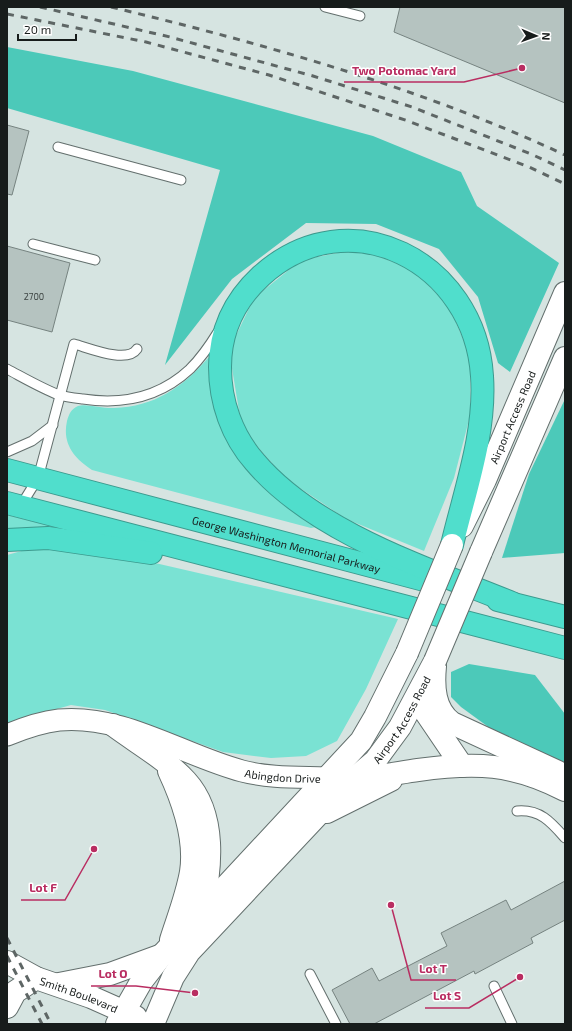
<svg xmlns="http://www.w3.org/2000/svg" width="572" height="1031" font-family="'Exo 2',sans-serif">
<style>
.green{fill:#7ae2d3}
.forest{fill:#4cc9b9}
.building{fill:#b5c3c0;stroke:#768380}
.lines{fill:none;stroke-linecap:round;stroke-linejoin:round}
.service-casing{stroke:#636f6d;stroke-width:11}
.tertiary-casing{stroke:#636f6d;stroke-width:23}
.secondary-casing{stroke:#636f6d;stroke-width:24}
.motorway-casing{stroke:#3c9a8e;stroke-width:24}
.service{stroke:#fff;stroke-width:9}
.tertiary{stroke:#fff;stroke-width:21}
.secondary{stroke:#fff;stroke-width:22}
.motorway{stroke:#50decc;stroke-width:22}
.rail{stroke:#5e6665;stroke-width:3;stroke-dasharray:7 7;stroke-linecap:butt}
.secondary-bridge-casing{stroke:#636f6d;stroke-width:24;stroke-linecap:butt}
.secondary-bridge{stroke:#fff;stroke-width:22}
.labels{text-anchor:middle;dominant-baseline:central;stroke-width:3;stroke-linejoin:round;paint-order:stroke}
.number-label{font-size:9px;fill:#3e4644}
.street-label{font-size:11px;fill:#171c1b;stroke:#fff}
.leader{fill:none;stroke:#b92d61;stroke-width:1.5}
.callout-dot{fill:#b92d61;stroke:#fff;stroke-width:1.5}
.callout-label{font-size:12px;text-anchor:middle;font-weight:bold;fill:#b92d61;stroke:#fff;stroke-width:3;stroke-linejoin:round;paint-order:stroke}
</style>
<rect width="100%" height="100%" fill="#d6e4e1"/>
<!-- green -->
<g class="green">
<polygon points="359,249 414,270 450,308 470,356 470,416 454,478 424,551 346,519 285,478 242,429 229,350 254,298 301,260"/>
<path d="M208 358H211L213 392 317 527 311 528 92 470C74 458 62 444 67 421 69 414 71 409 78 406 86 403 104 409 114 408 154 407 183 387 208 358Z"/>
<polygon points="7,515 83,534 7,532"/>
<polygon points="36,547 142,560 398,619 366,689 337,741 306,756 271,758 223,752 105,710 71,705 17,720 7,725 7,555"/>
</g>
<!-- forest -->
<g class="forest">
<polygon points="7,47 133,71 373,136 461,172 477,206 559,263 510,372 498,363 478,297 439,249 376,224 306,223 232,279 165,365 220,170 7,108"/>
<polygon points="565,399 565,553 502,558 529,474"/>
<polygon points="469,664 535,675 565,714 565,763 498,734 461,707 451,697 451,672"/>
</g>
<!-- building -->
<g class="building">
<polygon points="400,7 565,7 565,103 394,32"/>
<polygon points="7,125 29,131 12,195 7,194"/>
<polygon points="7,246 70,263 52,332 7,320"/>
<polygon points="565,881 565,920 531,938 533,943 475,974 474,971 374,1024 350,1024 332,990 372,968 379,981 447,946 441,933 506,900 511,910"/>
</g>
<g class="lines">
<!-- service casing -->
<g class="service-casing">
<g id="service">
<polyline points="325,7 360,16"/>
<polyline points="58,147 181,180"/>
<polyline points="33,244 95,260"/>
<path d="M7 369C24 378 41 388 59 395 66 397 75 398 83 399 123 405 160 397 190 369 201 358 210 345 218 332"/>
<polyline points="7,452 32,441 53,425"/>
<path d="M20 507 38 478 74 344C89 348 127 364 137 349"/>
<path d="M517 811C540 809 551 822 565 838"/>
<polyline points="310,974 336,1024"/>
<polyline points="494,986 512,1024"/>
</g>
</g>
<!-- tertiary casing -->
<g class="tertiary-casing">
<g id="tertiary">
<path id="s1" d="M7 735C24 728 41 722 59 720 123 714 182 755 242 771 269 778 298 777 326 778"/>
</g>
</g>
<!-- secondary casing -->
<g class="secondary-casing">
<g id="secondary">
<path id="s2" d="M462 526 485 480 565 293"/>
<polyline points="481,552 565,358"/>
<path d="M435 666C433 687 434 710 452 723L558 772"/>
<polyline points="422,707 462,766"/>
<path d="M113 725C137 743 166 759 186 781 217 815 211 869 202 910"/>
<path d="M169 771C183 801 196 839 191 872 187 895 178 918 171 940"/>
<path d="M351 778C374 778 396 773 418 770 475 762 513 763 565 790"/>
<polyline points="327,812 391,780"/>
<path id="s3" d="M7 962 36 978 91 997 136 1017"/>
<polyline points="59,984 110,974 162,955"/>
<polyline points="7,1007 15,992 36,978"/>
<polyline points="117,1024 141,982 162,955 361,741 375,717 407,653"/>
<path id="s4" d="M153 1024 173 977 189 952 344 787 375 761 400 727 435 661"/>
</g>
</g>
<!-- motorway casing -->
<g class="motorway-casing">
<g id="motorway">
<path id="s5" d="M7 470 428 581"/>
<polyline points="7,503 565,648"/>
<polyline points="7,540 48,538 151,553"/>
<path d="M452 545C465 490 486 433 482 376 475 262 349 196 261 276 234 301 220 331 220 367 220 402 232 436 255 462 315 533 429 569 512 603"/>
<polyline points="498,600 565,617"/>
</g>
</g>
<!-- service -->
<use href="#service" class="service"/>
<!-- tertiary -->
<use href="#tertiary" class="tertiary"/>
<!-- secondary -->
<use href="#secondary" class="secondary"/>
<!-- motorway -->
<use href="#motorway" class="motorway"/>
<!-- rail -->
<g class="rail">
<polyline points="40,7 170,37 313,76 412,107 531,154 565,170"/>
<path d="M111 7C265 44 421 88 565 155"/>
<polyline points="7,14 146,42 269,75 408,121 529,167 565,184"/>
<polyline points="7,938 51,1024"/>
<polyline points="7,956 42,1024"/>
</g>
<!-- secondary-bridge casing -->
<g class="secondary-bridge-casing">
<g id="secondary-bridge">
<polyline points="407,653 452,545"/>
<polyline points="435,661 481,552"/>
</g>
</g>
<!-- secondary-bridge -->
<use href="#secondary-bridge" class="secondary-bridge"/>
</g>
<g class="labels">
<!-- number labels -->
<g class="number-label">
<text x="34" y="296">2700</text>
</g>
<!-- street labels -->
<g class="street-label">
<text stroke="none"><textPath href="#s2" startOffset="120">Airport Access Road</textPath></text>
<text stroke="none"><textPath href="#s5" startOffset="289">George Washington Memorial Parkway</textPath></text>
<text stroke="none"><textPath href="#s4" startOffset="397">Airport Access Road</textPath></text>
<text stroke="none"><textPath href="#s1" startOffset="287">Abingdon Drive</textPath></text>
<text stroke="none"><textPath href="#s3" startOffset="79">Smith Boulevard</textPath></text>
</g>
</g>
<!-- callouts -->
<path class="leader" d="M522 68L464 82H344M94 849L65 900H21M391 905L411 980H456M195 993L136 986H91M520 977L469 1008H425"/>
<g class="callout-dot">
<circle cx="522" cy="68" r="4"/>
<circle cx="94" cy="849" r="4"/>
<circle cx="391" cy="905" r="4"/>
<circle cx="195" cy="993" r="4"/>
<circle cx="520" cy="977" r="4"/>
</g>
<g class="callout-label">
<text x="404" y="75">Two Potomac Yard</text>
<text x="43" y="892">Lot F</text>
<text x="433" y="973">Lot T</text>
<text x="113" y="978">Lot O</text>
<text x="447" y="1000">Lot S</text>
</g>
<!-- border -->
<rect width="572" height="1031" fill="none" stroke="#171c1b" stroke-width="16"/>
<!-- north arrow -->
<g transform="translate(536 36) rotate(92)" stroke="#ffffff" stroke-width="3" paint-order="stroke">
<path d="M0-3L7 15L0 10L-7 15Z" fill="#171c1b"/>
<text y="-6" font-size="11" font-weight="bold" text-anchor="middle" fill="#171c1b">N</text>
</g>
<!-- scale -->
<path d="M18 34v6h58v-6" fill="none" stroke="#171c1b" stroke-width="2"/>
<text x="24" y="34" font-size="12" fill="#171c1b" stroke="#ffffff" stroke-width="3" paint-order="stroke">20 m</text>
</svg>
